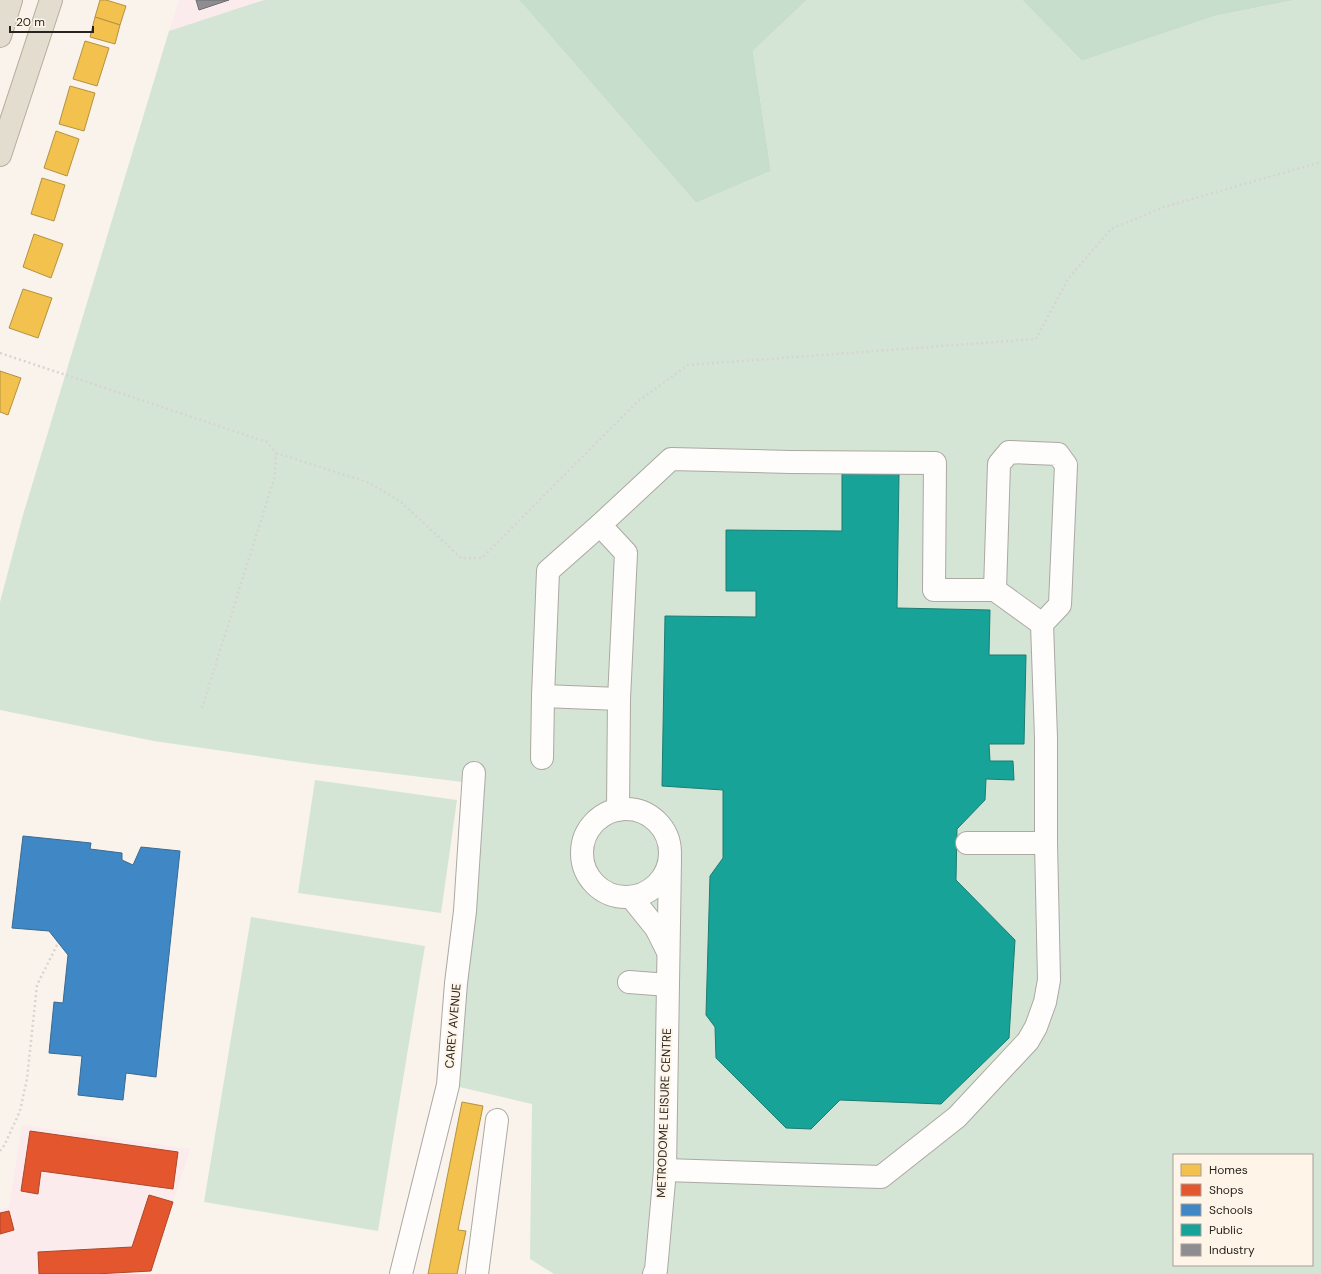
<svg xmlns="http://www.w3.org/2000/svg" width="1321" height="1274" font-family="'DM Sans',sans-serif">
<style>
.commercial{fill:#fbebec}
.green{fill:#d4e5d5;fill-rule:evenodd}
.forest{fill:#c8decc}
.homes{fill:#f2c14e;stroke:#b59240}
.shops{fill:#e4572e;stroke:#ac4729}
.schools{fill:#3f88c5;stroke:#386a93}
.public{fill:#17a398;stroke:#1c7d73}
.industry{fill:#8d8d92;stroke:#6f6d6f}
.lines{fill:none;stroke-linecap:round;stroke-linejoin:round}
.minor-casing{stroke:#aca8a2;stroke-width:24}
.highway-casing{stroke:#b6ad9d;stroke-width:24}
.path{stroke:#d7d4d2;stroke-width:2.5;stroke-dasharray:2 3;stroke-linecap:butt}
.minor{stroke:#fefdfc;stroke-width:22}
.highway{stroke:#e3ddd0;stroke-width:22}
.labels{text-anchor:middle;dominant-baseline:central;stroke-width:4;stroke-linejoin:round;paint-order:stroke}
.street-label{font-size:12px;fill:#28231e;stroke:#fef4e7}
</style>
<rect width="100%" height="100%" fill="#f9f3ec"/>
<!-- commercial -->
<g class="commercial">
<polygon points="179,0 264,0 169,31"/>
<polygon points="22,1125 190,1149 151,1271 95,1274 0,1274 0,1210 9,1207"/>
</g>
<!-- green -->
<g class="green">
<path d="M264 0H519L696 203 771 171 753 51 807 0H1022L1082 61 1215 16 1295 0H1321V1274H554L530 1259 532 1104 455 1086 476 760 467 767 463 782 305 763 154 741 0 710V602L23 515 169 31ZM1174 1155H1312V1265H1174Z"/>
<polygon points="315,780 457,800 441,913 298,893"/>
<polygon points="251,917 425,946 378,1231 204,1202"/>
</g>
<!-- forest -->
<g class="forest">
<polygon points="519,0 807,0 753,51 771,171 696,203"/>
<polygon points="1022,0 1295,0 1215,16 1082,61"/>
</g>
<!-- homes -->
<g class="homes">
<polygon points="100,0 106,0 126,6 120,25 95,17"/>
<polygon points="95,17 120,25 115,44 90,37"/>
<polygon points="85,41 109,48 97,86 73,79"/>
<polygon points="70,86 95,93 84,131 59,124"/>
<polygon points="56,131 79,139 67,176 44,168"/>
<polygon points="42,178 65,185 54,221 31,214"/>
<polygon points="34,234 63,244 51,278 23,267"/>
<polygon points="23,289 52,298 38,338 9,328"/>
<polygon points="0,371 21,378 8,415 0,412"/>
<polygon points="462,1102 483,1106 458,1230 466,1231 457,1274 428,1274"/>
</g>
<!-- shops -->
<g class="shops">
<polygon points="30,1131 178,1152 173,1189 41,1171 38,1194 21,1191"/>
<polygon points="149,1195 173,1202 151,1271 95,1274 39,1274 38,1252 132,1247"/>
<polygon points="9,1211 14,1230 0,1234 0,1213"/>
</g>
<!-- schools -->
<polygon class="schools" points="23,836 91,843 90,849 122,853 122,860 133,865 141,847 180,851 156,1077 126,1073 123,1100 78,1095 82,1056 49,1053 54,1002 63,1003 68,955 49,931 12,928"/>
<!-- public -->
<polygon class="public" points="842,474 899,474 897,608 990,610 989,655 1026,655 1024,744 989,744 990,761 1013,761 1014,780 986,779 985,800 957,829 956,880 1015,940 1009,1038 941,1104 840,1100 811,1129 786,1128 716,1058 715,1027 706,1015 710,876 723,858 723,790 662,786 665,616 756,617 756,591 726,591 726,530 842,531"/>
<!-- industry -->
<polygon class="industry" points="196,0 229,0 199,10"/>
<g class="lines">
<!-- minor casing -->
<g class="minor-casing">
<g id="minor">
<polyline points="600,525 548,571 543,696 619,699"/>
<polyline points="542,758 543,696"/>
<circle cx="626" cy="853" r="44"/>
<polyline points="618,810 619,699 626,553 600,525 671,459 790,462 935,463 934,590 995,590 1042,624"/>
<polyline points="967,843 1046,843"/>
<polyline points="631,897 656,928 667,950"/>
<polyline points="629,982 668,985"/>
<polyline points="665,1170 881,1177 957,1117 1028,1041 1036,1027 1045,1002 1049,980 1046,843 1046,738 1042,624 1060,605 1066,465 1058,454 1009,452 999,464 995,590"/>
<polyline points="401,1274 448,1085 456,983 465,911 474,773"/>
<polyline points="477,1274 497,1120"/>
<polyline points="654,1274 656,1270 665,1170 670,860"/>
</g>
</g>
<!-- highway casing -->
<g class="highway-casing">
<g id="highway">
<polyline points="0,36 11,0"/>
<polyline points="0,155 51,0"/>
</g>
</g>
<!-- path -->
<g class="path">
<polyline points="0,353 267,442 276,453 275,476 201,711"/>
<polyline points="276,453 370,483 401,502 461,558 482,558 637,402 688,365 1036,339 1068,279 1111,229 1164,207 1321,162"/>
<polyline points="0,1151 5,1144 20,1111 27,1079 37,985 58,943"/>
</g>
<!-- minor -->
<use href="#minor" class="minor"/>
<!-- highway -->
<use href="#highway" class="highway"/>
</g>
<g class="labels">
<!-- street labels -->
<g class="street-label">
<text transform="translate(453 1026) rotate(-85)">CAREY AVENUE</text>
<text transform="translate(664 1113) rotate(-88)">METRODOME LEISURE CENTRE</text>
</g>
</g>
<!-- legend -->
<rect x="1173" y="1154" width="140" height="112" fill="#fef4e7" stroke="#a8a097"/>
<rect x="1181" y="1164" width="20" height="12" fill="#f2c14e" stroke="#a8a097"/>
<text x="1209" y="1174" font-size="12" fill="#28231e">Homes</text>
<rect x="1181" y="1184" width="20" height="12" fill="#e4572e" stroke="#a8a097"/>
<text x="1209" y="1194" font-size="12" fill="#28231e">Shops</text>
<rect x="1181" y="1204" width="20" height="12" fill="#3f88c5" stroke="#a8a097"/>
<text x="1209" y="1214" font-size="12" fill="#28231e">Schools</text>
<rect x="1181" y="1224" width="20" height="12" fill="#17a398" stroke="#a8a097"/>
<text x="1209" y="1234" font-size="12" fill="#28231e">Public</text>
<rect x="1181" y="1244" width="20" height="12" fill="#8d8d92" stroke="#a8a097"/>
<text x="1209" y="1254" font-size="12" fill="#28231e">Industry</text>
<!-- scale -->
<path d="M10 26v6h83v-6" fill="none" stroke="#28231e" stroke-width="2"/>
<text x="16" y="26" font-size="12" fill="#28231e" stroke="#fef4e7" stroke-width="3" paint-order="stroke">20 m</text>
</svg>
